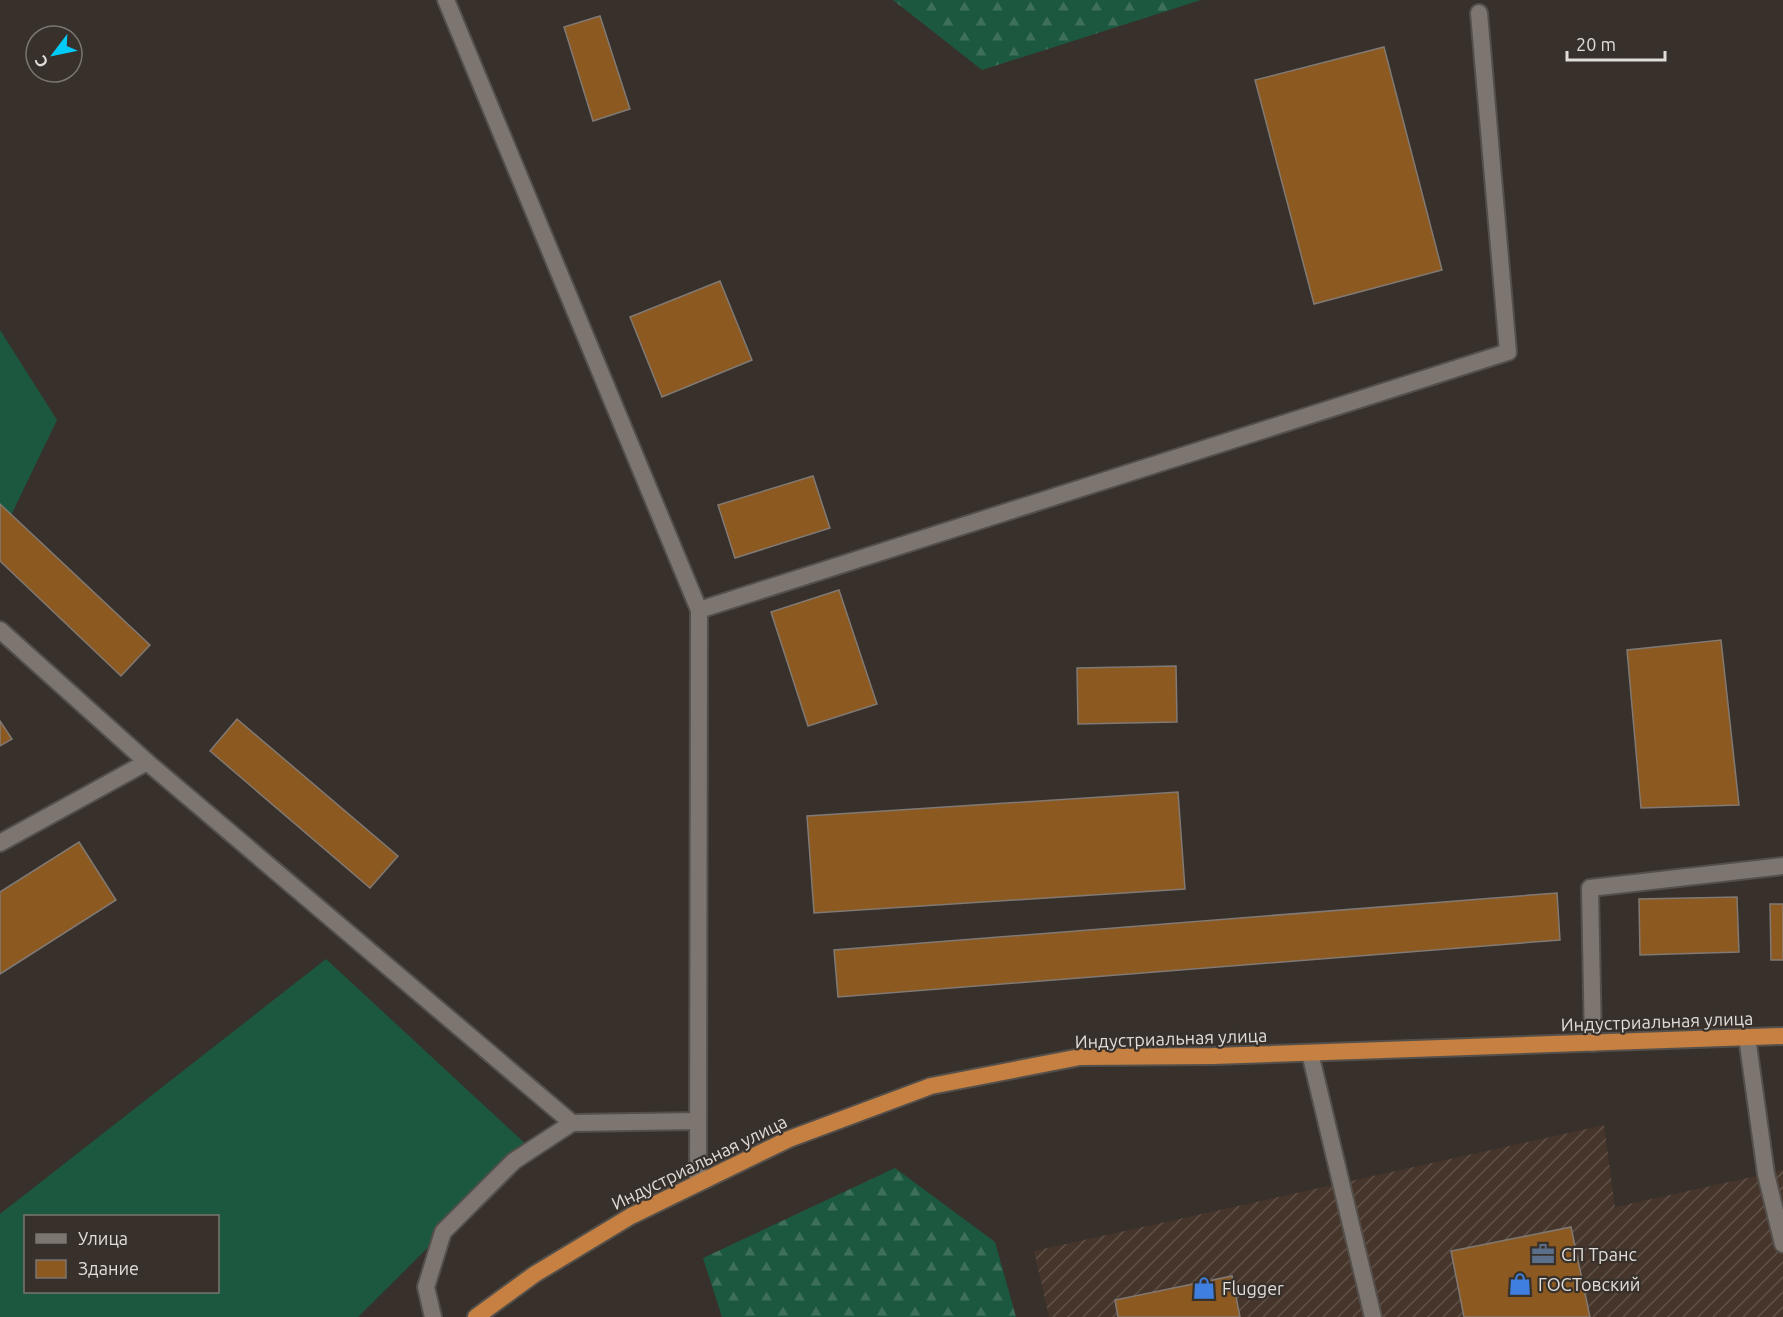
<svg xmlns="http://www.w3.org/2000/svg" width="1783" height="1317" font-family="Ubuntu,sans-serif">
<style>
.industrial{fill:url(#industrial-furrows)}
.forest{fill:url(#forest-firs)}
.garden{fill:#1c583f;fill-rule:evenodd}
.building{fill:#8c5921;stroke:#817973;stroke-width:1.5}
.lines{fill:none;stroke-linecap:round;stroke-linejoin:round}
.service-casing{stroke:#544f4a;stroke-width:20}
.minor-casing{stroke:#544f4a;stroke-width:20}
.trunk-casing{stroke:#544f4a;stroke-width:20}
.service{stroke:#7d756f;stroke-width:16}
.minor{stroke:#7d756f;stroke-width:16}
.trunk{stroke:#c58042;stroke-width:16}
.labels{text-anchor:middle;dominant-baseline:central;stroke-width:4.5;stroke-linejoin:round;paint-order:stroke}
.street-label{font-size:18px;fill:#e0dcd8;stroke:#37302b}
.poi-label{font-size:18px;fill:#e0dcd8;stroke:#37302b;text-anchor:start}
</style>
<defs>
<pattern id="industrial-furrows" width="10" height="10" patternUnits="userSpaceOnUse" patternTransform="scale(1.5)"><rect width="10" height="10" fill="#46352b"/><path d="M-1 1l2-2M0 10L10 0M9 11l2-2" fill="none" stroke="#605249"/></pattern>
<pattern id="forest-firs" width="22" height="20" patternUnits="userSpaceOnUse" patternTransform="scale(1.5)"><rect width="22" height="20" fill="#1c583f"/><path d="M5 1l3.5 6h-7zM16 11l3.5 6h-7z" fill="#3d6f5a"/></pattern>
</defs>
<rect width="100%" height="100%" fill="#37302b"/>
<!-- industrial -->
<polygon class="industrial" points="1604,1125 1615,1207 1783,1170 1783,1317 1049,1317 1034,1251"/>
<!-- forest -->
<g class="forest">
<polygon points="893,0 1201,0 982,70"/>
<polygon points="895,1168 995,1242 1016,1317 722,1317 703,1258"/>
</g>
<!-- garden -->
<g class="garden">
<polygon points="0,330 57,420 0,538"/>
<path d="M326 959 529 1147 358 1317H0V1214ZM26 1216H218V1292H26Z"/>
</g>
<!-- building -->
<g class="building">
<polygon points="600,16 630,109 593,121 564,27"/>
<polygon points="1384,47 1442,270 1314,304 1255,80"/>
<polygon points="720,281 752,360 662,397 630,317"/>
<polygon points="813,476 830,528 735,558 718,505"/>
<polygon points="0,504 150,645 121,676 0,561"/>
<polygon points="839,590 877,704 808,726 771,612"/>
<polygon points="1721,640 1739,805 1641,808 1627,650"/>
<polygon points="1176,666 1177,722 1078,724 1077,668"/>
<polygon points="237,719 398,856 370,888 210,751"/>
<polygon points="0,721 12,739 0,746"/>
<polygon points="1178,792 1185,889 814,913 807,816"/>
<polygon points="79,842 116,900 0,974 0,892"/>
<polygon points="1557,893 1560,940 838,997 834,950"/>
<polygon points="1737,897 1739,952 1640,955 1639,899"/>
<polygon points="1770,904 1783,904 1783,960 1771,960"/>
<polygon points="1571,1227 1590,1317 1464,1317 1451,1251"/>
<polygon points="1232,1276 1240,1317 1118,1317 1115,1300"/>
</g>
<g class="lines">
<!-- service casing -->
<g class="service-casing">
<g id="service">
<polyline points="0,630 147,762 572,1123 698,1121"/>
<polyline points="0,843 147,762"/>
<polyline points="1747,1037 1766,1174 1783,1244"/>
<polyline points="1593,1043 1590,888 1783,866"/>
<polyline points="1310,1053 1373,1317"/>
<polyline points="433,1317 426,1287 443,1232 514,1161 572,1123"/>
</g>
</g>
<!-- minor casing -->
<g class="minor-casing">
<g id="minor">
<polyline points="446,0 699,610 698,1183"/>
<polyline points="699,610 1508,352 1479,13"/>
</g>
</g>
<!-- trunk casing -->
<g class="trunk-casing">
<polyline id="trunk" points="476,1317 535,1274 631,1216 789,1139 931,1086 1080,1057 1213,1056 1783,1036"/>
</g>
<!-- service -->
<use href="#service" class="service"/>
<!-- minor -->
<use href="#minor" class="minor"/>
<!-- trunk -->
<use href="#trunk" class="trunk"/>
</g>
<!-- icons -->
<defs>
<g id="office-bare" transform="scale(1.8)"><path d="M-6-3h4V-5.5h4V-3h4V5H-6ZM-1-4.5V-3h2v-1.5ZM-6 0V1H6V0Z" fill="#5c6f8a" stroke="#37302b" stroke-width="2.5" paint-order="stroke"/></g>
<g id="shop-bare" transform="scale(1.8)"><path d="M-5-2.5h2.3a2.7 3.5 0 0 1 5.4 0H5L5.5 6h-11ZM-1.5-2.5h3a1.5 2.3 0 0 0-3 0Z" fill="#3f7fe0" stroke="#37302b" stroke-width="2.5" paint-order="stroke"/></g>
</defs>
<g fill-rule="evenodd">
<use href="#office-bare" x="1543" y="1254"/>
<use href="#shop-bare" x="1520" y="1284"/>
<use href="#shop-bare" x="1204" y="1288"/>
</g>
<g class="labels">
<!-- street labels -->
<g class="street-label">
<text transform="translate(1657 1021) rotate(-2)">Индустриальная улица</text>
<text transform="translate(1171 1038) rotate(-2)">Индустриальная улица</text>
<text transform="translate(699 1162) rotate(-26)">Индустриальная улица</text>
</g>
<!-- poi labels -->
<g class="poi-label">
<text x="1561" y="1254">СП Транс</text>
<text x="1538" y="1284">ГОСТовский</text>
<text x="1222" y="1288">Flugger</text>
</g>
</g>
<!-- legend -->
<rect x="24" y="1215" width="195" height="78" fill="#37302b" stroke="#7b7570" stroke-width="1.5"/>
<rect x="36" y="1234" width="30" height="9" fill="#7d756f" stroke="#7b7570" stroke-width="1.5"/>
<text x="78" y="1245" font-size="18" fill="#e0dcd8">Улица</text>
<rect x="36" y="1260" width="30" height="18" fill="#8c5921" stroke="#7b7570" stroke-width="1.5"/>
<text x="78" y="1275" font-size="18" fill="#e0dcd8">Здание</text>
<!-- north arrow -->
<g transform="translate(54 54) rotate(238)"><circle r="28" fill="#37302b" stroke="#7b7570" stroke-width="1.5"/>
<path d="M0-4.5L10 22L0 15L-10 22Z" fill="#03cbf9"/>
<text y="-9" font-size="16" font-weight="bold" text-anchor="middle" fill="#e0dcd8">С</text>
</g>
<!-- scale -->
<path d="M1567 51v9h98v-9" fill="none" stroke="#e0dcd8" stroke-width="3"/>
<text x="1576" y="51" font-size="18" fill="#e0dcd8" stroke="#37302b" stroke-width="4.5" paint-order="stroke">20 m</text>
</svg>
